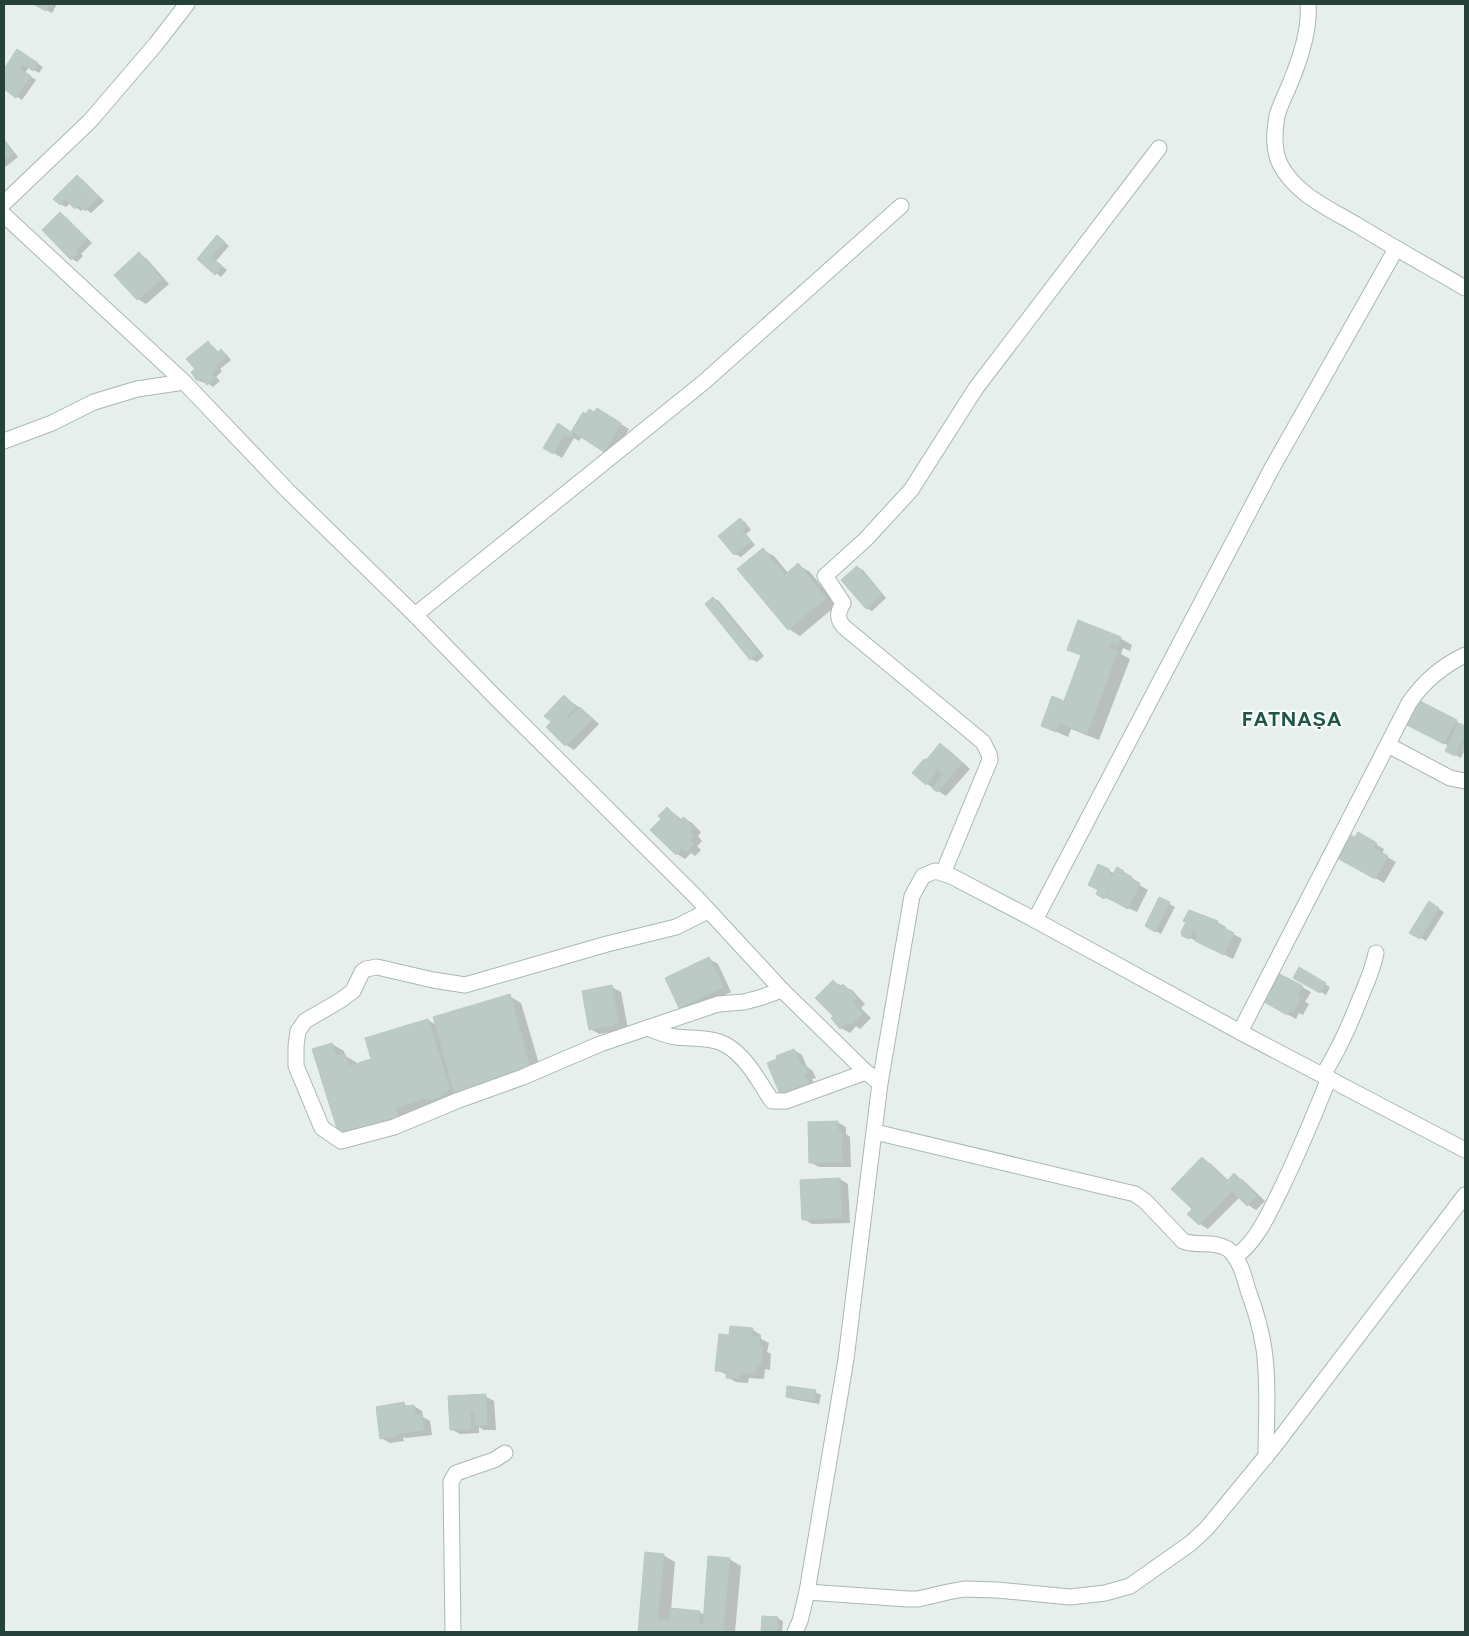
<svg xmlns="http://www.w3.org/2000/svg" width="1469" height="1636" font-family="Figtree,sans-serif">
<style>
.shadow{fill:#0003}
.building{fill:#bbcac4;stroke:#b8c9c2}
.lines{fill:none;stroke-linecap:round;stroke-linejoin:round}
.minor-casing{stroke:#a8b8b2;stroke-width:17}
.minor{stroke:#fff;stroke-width:15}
.labels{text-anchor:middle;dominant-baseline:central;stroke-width:4.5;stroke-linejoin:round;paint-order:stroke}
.district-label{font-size:20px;font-weight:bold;letter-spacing:1px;fill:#1f5548;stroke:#f7fbf9}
</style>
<rect width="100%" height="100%" fill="#e6efeb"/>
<!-- shadow -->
<g class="shadow">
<polygon points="35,4 57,4 52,13"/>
<polygon points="18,51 43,67 39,73 29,67 25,73 36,80 22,100 4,87 4,71"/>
<polygon points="4,139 18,157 4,168"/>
<polygon points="78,177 83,180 104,201 91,213 84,208 81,211 70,203 66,207 60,204"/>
<polygon points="60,214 66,217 92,243 81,254 83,256 77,262 72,259"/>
<polygon points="222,240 229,246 216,261 227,270 221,277 199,259"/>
<polygon points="139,254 147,259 169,284 146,304 138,299 116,275"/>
<polygon points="208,343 213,346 219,353 221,351 226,354 231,360 220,369 222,371 216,377 220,381 213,387 205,381 204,383 198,380 196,369"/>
<polygon points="597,410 629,429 613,456 582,437 579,441 574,438 562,458 544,447 558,425 572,433 586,416 595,413"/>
<polygon points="740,519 745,522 751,530 746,534 755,545 741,557 735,554"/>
<polygon points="763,550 774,556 788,573 798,565 810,572 837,605 800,636 789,629"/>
<polygon points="857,567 863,570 886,598 872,611 866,608"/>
<polygon points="713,598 719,601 764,656 757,662 751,659"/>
<polygon points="1120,638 1132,645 1130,651 1123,648 1121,654 1130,659 1099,740 1071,729 1068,737 1042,725 1064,703 1082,656 1069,649"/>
<polygon points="565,697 588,714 599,724 574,750 566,745 553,722"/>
<polygon points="1456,721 1465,727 1465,752 1464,751 1461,758 1452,753 1449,746 1413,727"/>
<polygon points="940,745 949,750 970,769 946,796 927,784 914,773 927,760"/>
<polygon points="667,809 675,814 682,820 684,818 692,823 701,832 698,836 702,841 697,846 701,850 695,856 691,853 685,859 677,854 652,830 663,819"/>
<polygon points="1358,834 1384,849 1382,854 1396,862 1384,883 1339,857"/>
<polygon points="1118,868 1132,877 1132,878 1140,883 1139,885 1148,890 1137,912 1097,894 1108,870 1115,874"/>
<polygon points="1160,899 1175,907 1161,934 1146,926"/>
<polygon points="1429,903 1444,912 1426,941 1411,932"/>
<polygon points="1188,922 1217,922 1226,927 1225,929 1242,939 1233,959 1184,935"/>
<polygon points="709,959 718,964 731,992 689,1012 680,1007"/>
<polygon points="1300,969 1330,987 1326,995 1295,977"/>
<polygon points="1275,972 1311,992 1305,1002 1309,1004 1303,1015 1299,1013 1296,1019 1260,999"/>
<polygon points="833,982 852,990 865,1004 861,1008 871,1018 860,1029 856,1026 850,1033 841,1028 835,1016"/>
<polygon points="612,987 621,992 628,1029 599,1034 590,1029"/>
<polygon points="509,996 521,1003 543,1077 352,1141 332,1044 344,1051 345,1056 356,1062 357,1064 373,1059 428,1020 436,1025"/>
<polygon points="794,1050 802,1055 807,1067 812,1070 816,1078 812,1079 818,1092 792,1103"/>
<polygon points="837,1122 846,1127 846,1134 850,1137 851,1167 819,1167 810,1162"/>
<polygon points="1202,1159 1211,1164 1229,1181 1234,1175 1243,1180 1265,1201 1256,1210 1248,1205 1240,1197 1208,1229 1200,1224 1189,1214 1193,1209"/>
<polygon points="840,1179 848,1184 850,1223 812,1224 803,1219"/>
<polygon points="753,1330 761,1335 761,1339 769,1343 767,1352 771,1354 770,1370 765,1369 764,1379 749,1378 748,1383 736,1382 727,1377 728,1375 716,1370 730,1337"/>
<polygon points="815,1392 821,1395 819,1404 792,1399 787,1396"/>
<polygon points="485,1396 494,1401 496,1430 484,1430 479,1427 479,1433 460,1434 451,1429"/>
<polygon points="404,1404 409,1407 414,1406 422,1411 423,1417 430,1421 432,1435 406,1438 403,1437 404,1441 390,1443 381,1438 377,1408"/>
<polygon points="646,1554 663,1555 675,1562 671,1610 699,1612 705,1615 729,1559 741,1566 735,1632 639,1632"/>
<polygon points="763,1618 777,1618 783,1621 782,1632 762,1632"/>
</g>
<!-- building -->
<g class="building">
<polygon points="33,4 50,4 46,11"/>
<polygon points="17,49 38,63 33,71 23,64 20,69 31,76 16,98 4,89 4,69"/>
<polygon points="4,141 13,153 4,160"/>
<polygon points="77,175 99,197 85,211 79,205 75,209 65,199 60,205 53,199"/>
<polygon points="60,212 87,239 76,250 78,252 71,260 42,230"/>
<polygon points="217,235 225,242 211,257 222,266 215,275 197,259"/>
<polygon points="139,252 162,279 137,300 114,275"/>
<polygon points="208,341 217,353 221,349 227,356 216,365 218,368 212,373 216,378 207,385 201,378 197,381 191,372 195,369 186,359"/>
<polygon points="597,408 621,423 604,452 573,432 570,437 565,434 553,454 543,448 558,423 571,432 583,412 586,414 589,409 594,412"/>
<polygon points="740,518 747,526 742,530 751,541 734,555 718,536"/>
<polygon points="763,548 785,575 798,563 826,598 788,630 737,569"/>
<polygon points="857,566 882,595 866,609 841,580"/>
<polygon points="713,597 759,653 750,660 705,604"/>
<polygon points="1078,620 1121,637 1118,645 1111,642 1109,647 1118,651 1087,734 1059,723 1056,732 1041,726 1052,696 1064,701 1081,655 1067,650"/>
<polygon points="564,695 576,707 566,717 568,719 580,707 592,719 565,746 546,727 551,722 544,716"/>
<polygon points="1416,699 1457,720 1444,744 1403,723"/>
<polygon points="1459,723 1465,726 1465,735 1455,756 1445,751"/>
<polygon points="1465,740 1465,753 1460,750"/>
<polygon points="940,743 962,763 937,792 932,788 944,774 937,768 933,773 935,775 926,785 912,773 923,760 927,759"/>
<polygon points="667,807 680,820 684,817 693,827 690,831 694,835 690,840 694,844 686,852 682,848 676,855 650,830 661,819 658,816"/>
<polygon points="1358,832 1377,843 1374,848 1388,856 1375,879 1337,858 1346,833 1355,837"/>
<polygon points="1098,864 1109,869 1111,876 1112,876 1117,867 1124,871 1123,872 1132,877 1131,879 1140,884 1128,909 1106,897 1111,887 1105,884 1110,886 1104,899 1096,894 1098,890 1088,885"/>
<polygon points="1159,897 1170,902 1155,932 1145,926"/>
<polygon points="1429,901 1439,908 1420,939 1409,933"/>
<polygon points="1189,910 1218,921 1216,924 1234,933 1224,955 1195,941 1198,935 1195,934 1196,930 1191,928 1193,930 1189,939 1182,936 1181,932 1186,922 1183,921"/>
<polygon points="709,957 724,987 679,1008 665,978"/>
<polygon points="1299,967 1326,983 1320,993 1293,978"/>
<polygon points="1274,971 1303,986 1297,996 1301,998 1293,1012 1290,1010 1287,1015 1259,999"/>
<polygon points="833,980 840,987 843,984 857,998 853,1002 863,1013 851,1025 847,1022 840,1029 831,1018 833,1016 815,998"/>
<polygon points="612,985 619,1024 589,1030 582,991"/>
<polygon points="510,994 531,1070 454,1092 433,1017"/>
<polygon points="428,1019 450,1089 439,1097 431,1100 423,1099 395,1108 398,1117 339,1135 312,1049 332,1043 336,1056 345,1054 349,1066 371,1059 365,1038"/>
<polygon points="794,1049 801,1065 804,1064 808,1073 804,1074 810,1087 782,1099 767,1063 777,1059 776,1056"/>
<polygon points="838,1121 838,1131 841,1130 842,1162 809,1163 808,1122"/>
<polygon points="1202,1157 1227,1181 1234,1173 1257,1196 1247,1206 1232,1191 1199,1225 1187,1214 1192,1209 1171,1189"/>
<polygon points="840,1178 842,1218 802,1220 800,1180"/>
<polygon points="730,1326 753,1328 752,1336 760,1337 759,1347 763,1348 761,1365 756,1365 755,1375 740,1373 740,1379 726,1378 727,1372 715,1371 719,1334 729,1335"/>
<polygon points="787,1386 816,1390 814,1401 786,1397"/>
<polygon points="486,1394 487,1425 475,1426 474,1411 470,1411 471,1429 450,1430 448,1396"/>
<polygon points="404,1402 405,1406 414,1405 415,1415 422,1414 424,1430 396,1434 394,1418 393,1418 396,1437 380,1439 376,1407"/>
<polygon points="645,1552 664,1554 658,1619 669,1620 670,1608 700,1611 699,1624 703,1624 708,1556 730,1558 723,1632 638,1632"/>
<polygon points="762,1616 778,1617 777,1632 761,1632"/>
</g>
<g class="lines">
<!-- minor casing -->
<g class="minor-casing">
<g id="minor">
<path d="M1308 4C1310 30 1301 57 1291 81 1287 92 1280 104 1277 116 1274 133 1273 149 1280 164 1295 194 1330 209 1357 225 1393 247 1429 267 1465 288"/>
<polyline points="4,203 90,121 156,44 187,4"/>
<polyline points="4,215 184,382 287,490 415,615 497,699 696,897 782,990 866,1072 880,1083"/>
<polyline points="4,441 52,423 94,402 137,389 184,382"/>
<polyline points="415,615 704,382 901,206"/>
<polyline points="1388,745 1450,778 1465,781"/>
<path d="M943 873 990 760 989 754 983 742 844 627C836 618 838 612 843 603L825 576 865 540 911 490 976 388 1159 148"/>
<polyline points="708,911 676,927 607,944 465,985 433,980 377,967 366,969 362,972 353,991 341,1000 305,1021 298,1031 296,1046 296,1066 322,1128 341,1141 394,1127 459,1100 523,1077 600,1044 718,1004 744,1002 759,998 782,990"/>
<polyline points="1035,920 1272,468 1396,249"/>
<path d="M647 1028C656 1031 666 1036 676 1037 692 1039 712 1037 726 1045 747 1057 759 1082 772 1101H786L866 1072"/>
<path d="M1240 1032 1409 703C1424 681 1442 666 1465 655"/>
<path d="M1323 1075C1338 1051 1349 1027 1359 1001 1366 984 1373 970 1376 953"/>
<path d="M875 1132 1135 1194 1145 1201 1183 1241C1198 1247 1213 1240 1228 1249 1240 1259 1244 1276 1248 1290 1255 1309 1261 1329 1264 1349 1269 1383 1266 1422 1266 1457"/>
<path d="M1235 1257C1257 1241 1268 1215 1280 1191 1298 1154 1314 1116 1329 1078"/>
<polyline points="807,1592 908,1599 918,1599 948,1592 964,1589 997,1590 1070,1597 1105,1593 1130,1586 1191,1543 1207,1528 1276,1444 1465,1195"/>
<polyline points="453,1632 451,1482 456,1473 494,1460 505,1453"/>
<polyline points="795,1632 800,1621 807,1592 846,1359 880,1083 912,896 923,876 935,871 951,876 1035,920 1240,1032 1465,1150"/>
</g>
</g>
<!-- minor -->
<use href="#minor" class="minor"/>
</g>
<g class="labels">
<!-- district labels -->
<g class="district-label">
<text x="1292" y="719">FATNAṢA</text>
</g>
</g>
<!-- border -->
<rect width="1469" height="1636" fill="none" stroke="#24423a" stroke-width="10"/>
</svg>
